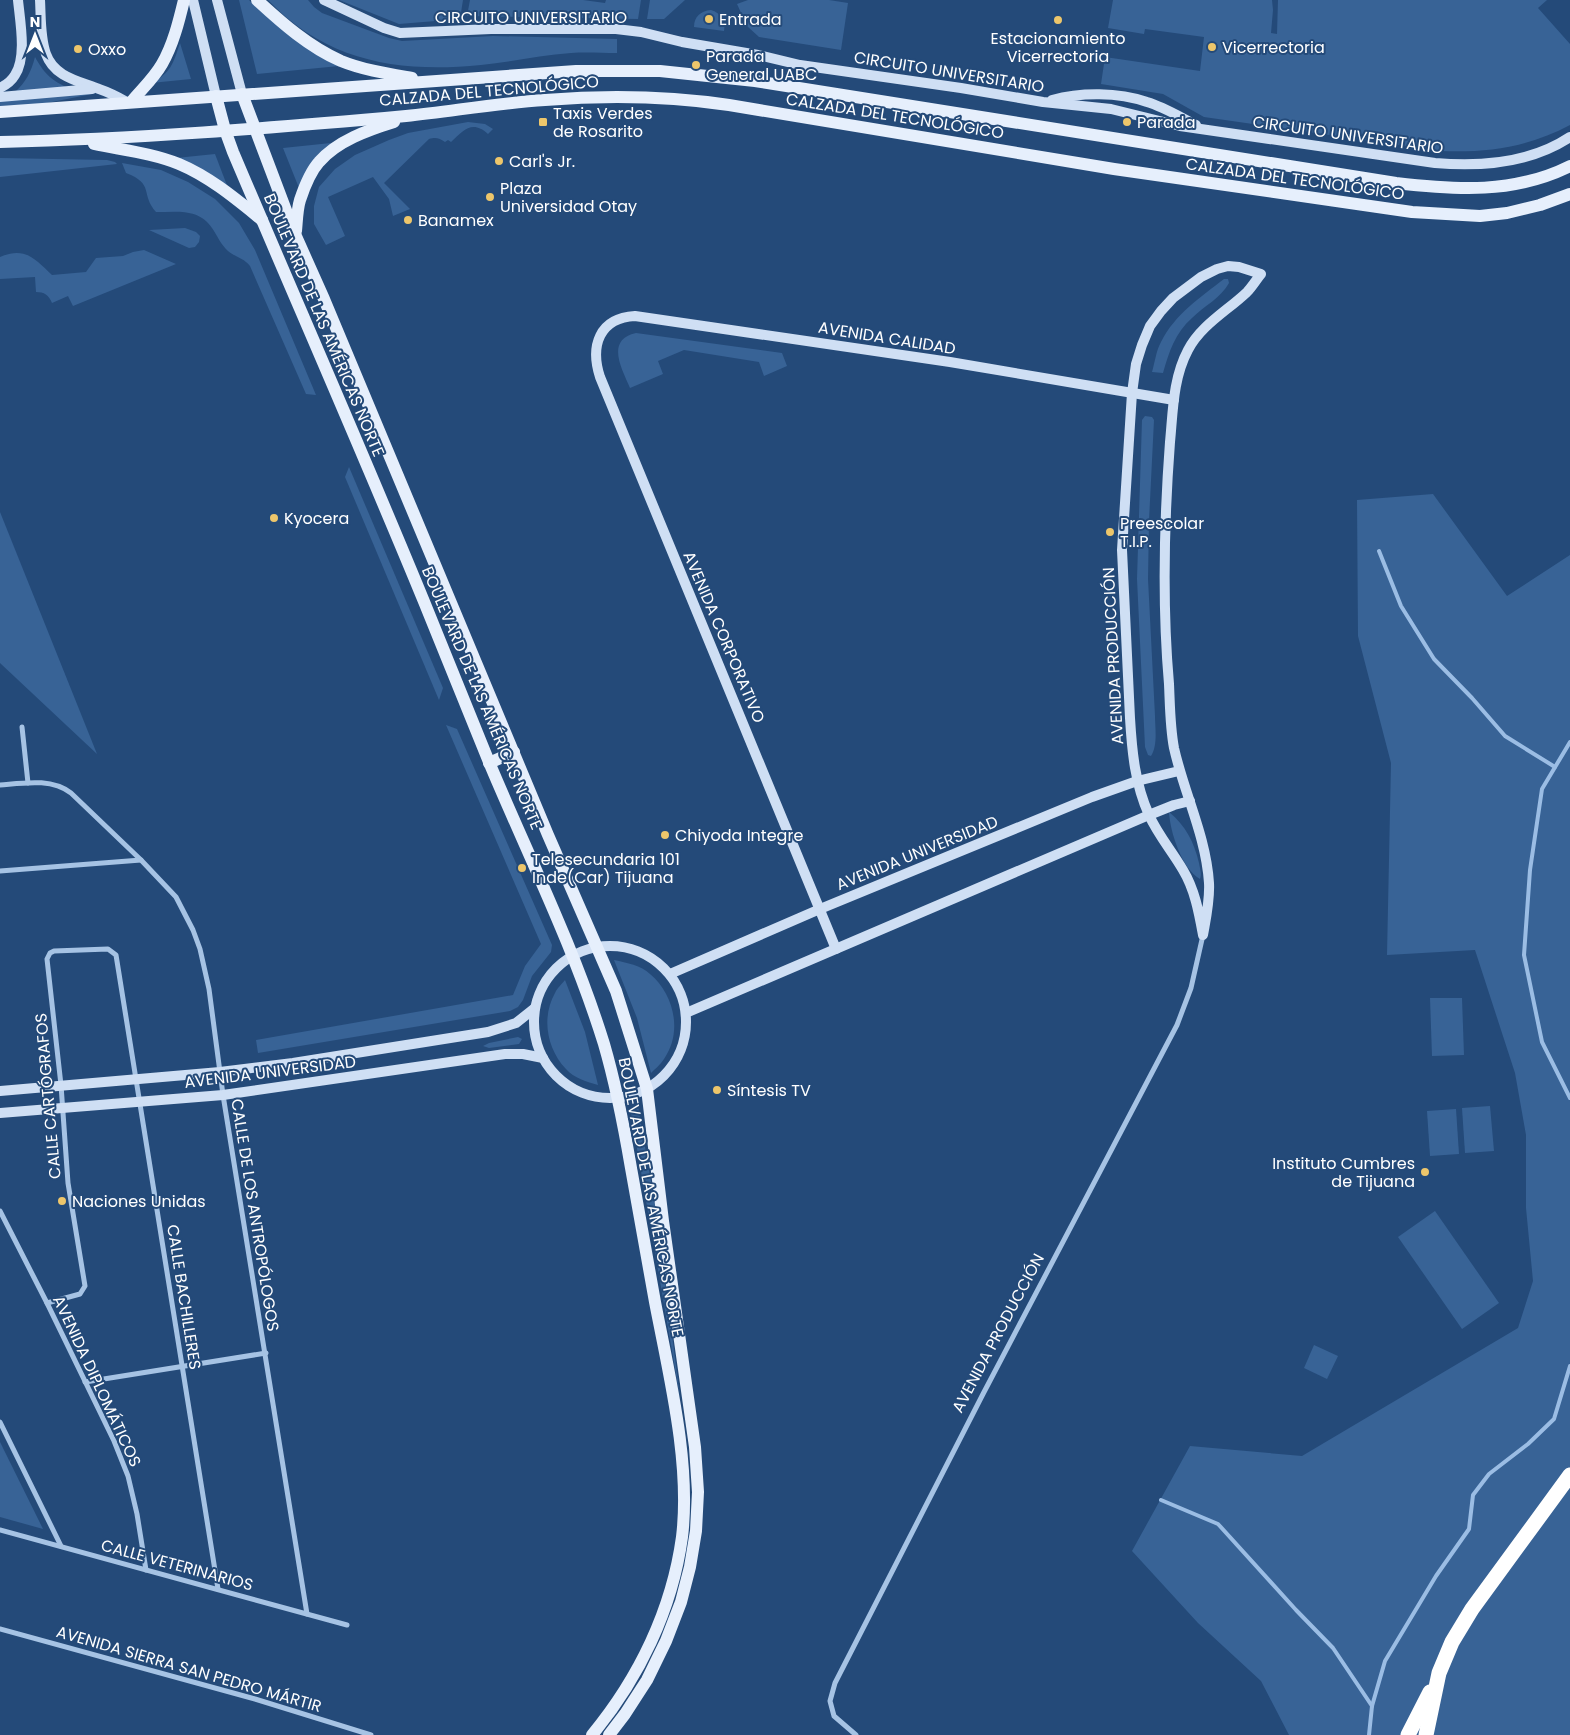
<svg xmlns="http://www.w3.org/2000/svg" width="1570" height="1735" font-family="Poppins,sans-serif">
<style>
.green{fill:#386396}
.lines{fill:none;stroke-linecap:round;stroke-linejoin:round}
.stream{stroke:#9bbde4;stroke-width:4}
.street{stroke:#a6c3e4;stroke-width:5}
.secondary{stroke:#cfdff4;stroke-width:10}
.primary{stroke:#e6effc;stroke-width:12}
.highway{stroke:#fff;stroke-width:15}
.poi-dot{fill:#edc66b;stroke:#244a79;stroke-width:2}
.labels{text-anchor:middle;dominant-baseline:central;stroke-width:4;stroke-linejoin:round;paint-order:stroke}
.street-label{font-size:16px;fill:#fff;stroke:#244a79}
.poi-label{font-size:16px;fill:#fff;stroke:#244a79;text-anchor:start}
</style>
<rect width="100%" height="100%" fill="#244a79"/>
<!-- green -->
<g class="green">
<path d="M239 0H249C280 30 301 45 339 66L257 74Z"/>
<path d="M268 0H308L314 7 322 13 389 38 402 41 493 36 617 39V53C602 53 586 52 571 53 541 55 511 62 481 65 399 73 327 62 268 0Z"/>
<polygon points="339,0 463,0 460,19 399,24"/>
<polygon points="470,0 583,0 605,3 606,0 641,0 638,19 467,16"/>
<polygon points="650,0 685,0 664,19 647,19"/>
<polygon points="748,0 829,0 848,3 841,50 759,37 747,26 737,4"/>
<path d="M1113 0H1272L1273 10 1271 33 1277 34 1278 0H1547L1538 8 1570 44V125C1529 147 1487 153 1441 151L1204 117 1163 94 1101 84 1105 57 1200 71 1204 37 1145 29 1144 34 1108 28Z"/>
<path d="M711 10C721 13 726 21 724 31L694 27C694 17 700 11 711 10Z"/>
<path d="M180 43 191 79 151 83C171 73 173 64 180 43Z"/>
<path d="M35 57C44 73 50 79 66 87L15 92C26 82 31 72 35 57Z"/>
<polygon points="97,93 42,104 0,106 0,100"/>
<path d="M468 122 485 124 493 129 488 134C472 119 463 131 451 142L448 140 445 142C439 138 436 137 429 139L384 183 410 209 393 216 389 199 373 177 328 197 345 236 326 245 314 224V206L319 187 335 169 355 155 389 140 408 133Z"/>
<polygon points="331,143 299,188 283,148"/>
<polygon points="215,154 228,188 176,158"/>
<polygon points="0,158 107,160 115,162 117,164 0,177"/>
<path d="M122 163 161 170 188 182 215 199 239 223 255 250 316 395 306 394 250 266C244 258 235 257 228 251 221 245 217 235 212 228 199 208 177 212 156 212 140 194 155 184 126 173Z"/>
<polygon points="185,228 196,232 200,236 199,242 195,247 189,248 149,230"/>
<path d="M144 250 176 264 73 306 68 296 52 303C49 295 44 292 36 292L35 277 0 279V257C25 246 35 259 52 275L86 272 96 258 123 256 133 252Z"/>
<path d="M1224 279H1228L1229 283C1221 298 1204 306 1192 318 1175 333 1169 352 1163 373L1152 372C1155 362 1156 351 1161 342 1175 314 1201 297 1224 279Z"/>
<path d="M636 333 782 353 787 366 764 376 759 362 684 350 658 361 663 374 630 388C622 369 605 340 636 333Z"/>
<path d="M1145 416 1152 417 1154 420 1149 521 1148 579 1155 716C1155 728 1158 745 1151 756L1148 755 1145 747 1137 579 1142 420Z"/>
<polygon points="349,467 443,688 439,700 345,477"/>
<polygon points="1433,494 1507,596 1570,555 1570,1735 1289,1735 1261,1681 1198,1623 1132,1551 1190,1446 1302,1456 1518,1328 1533,1281 1526,1208 1526,1135 1515,1073 1475,950 1387,955 1391,763 1358,636 1357,500"/>
<polygon points="0,512 97,754 0,663"/>
<polygon points="446,725 457,729 552,945 551,952 532,976 523,1000 518,1007 510,1011 258,1053 256,1040 513,995 525,966 541,944"/>
<path d="M1169 812C1186 826 1194 842 1199 863 1200 869 1202 874 1200 879 1182 869 1170 832 1169 812Z"/>
<path d="M614 960C627 963 641 965 650 974 674 994 683 1032 664 1059 661 1064 655 1069 651 1073L637 1018Z"/>
<path d="M565 980 585 1032 598 1085C587 1082 574 1078 566 1069 547 1049 541 1018 555 993 557 988 562 984 565 980Z"/>
<polygon points="1430,998 1462,998 1464,1055 1432,1056"/>
<polygon points="518,1037 522,1039 519,1044 489,1048 483,1046 489,1043"/>
<polygon points="638,1106 656,1211 680,1397 630,1108"/>
<polygon points="1490,1106 1494,1151 1465,1153 1462,1108"/>
<polygon points="1456,1109 1459,1154 1430,1156 1427,1111"/>
<polygon points="1435,1211 1499,1303 1462,1329 1398,1237"/>
<polygon points="1314,1345 1338,1356 1327,1379 1304,1368"/>
<polygon points="0,1442 43,1529 0,1517"/>
</g>
<g class="lines">
<!-- stream -->
<g class="stream">
<polyline points="1379,551 1401,606 1434,659 1472,698 1505,736 1555,767"/>
<polyline points="1570,742 1542,789 1530,870 1524,955 1542,1042 1570,1098"/>
<polyline points="1161,1500 1218,1524 1296,1610 1333,1648 1372,1706"/>
<polyline points="1369,1735 1372,1706 1385,1661 1436,1576 1469,1529 1473,1495 1489,1474 1528,1444 1554,1419 1570,1366"/>
</g>
<!-- street -->
<g class="street">
<polyline points="22,727 28,783"/>
<path d="M0 785C24 783 51 778 71 793L141 860 176 897 193 930 200 949 209 989 223 1095 307 1614"/>
<polyline points="0,871 141,860"/>
<polyline points="0,1211 47,1303 114,1441 128,1476 137,1514 146,1570"/>
<polyline points="47,1303 80,1294 85,1286 68,1183 61,1085 47,959 50,953 54,951 108,949 116,955 218,1589"/>
<polyline points="85,1382 266,1353"/>
<polyline points="0,1422 61,1546"/>
<polyline points="0,1530 347,1625"/>
<polyline points="0,1629 255,1699 371,1735"/>
<polyline points="856,1735 834,1716 830,1701 835,1683 983,1394 1177,1025 1191,988 1203,935"/>
</g>
<!-- secondary -->
<g class="secondary">
<path d="M40 0C41 17 40 38 46 54 54 77 79 81 99 89 108 92 118 97 127 102"/>
<polyline points="193,0 216,96"/>
<polyline points="217,0 242,94"/>
<path d="M324 0 384 28 400 33 491 29H616L641 32 682 42 758 55 800 65 961 88 1043 102 1111 109 1180 126 1435 163C1481 167 1531 163 1570 137"/>
<path d="M0 88C6 85 11 82 15 75 27 57 20 21 18 0"/>
<polyline points="0,97 92,89"/>
<path d="M1052 100C1081 92 1118 92 1147 102 1164 107 1180 117 1196 125"/>
<path d="M1228 266 1239 267 1261 274C1256 280 1252 287 1247 292 1227 311 1201 325 1188 350 1173 378 1173 411 1170 442 1164 522 1162 604 1169 684 1170 705 1170 727 1174 748 1184 793 1206 836 1209 883 1210 900 1206 918 1203 935 1199 913 1195 890 1183 870 1172 851 1158 835 1149 815 1135 784 1132 752 1130 718L1122 550 1132 393 1136 364 1142 345 1150 326 1161 311 1173 298 1201 277 1217 269Z"/>
<circle cx="610" cy="1022" r="76"/>
<path d="M836 949 600 377C590 346 599 318 635 316L950 362 1174 400"/>
<polyline points="670,974 820,909 1092,797 1137,781 1179,771"/>
<polyline points="686,1013 1149,815 1174,805 1190,801"/>
<polyline points="0,1091 220,1072 293,1063 488,1032 516,1023 535,1008"/>
<polyline points="0,1113 223,1095 505,1054 523,1054 543,1058"/>
</g>
<!-- primary -->
<g class="primary">
<path d="M257 0C282 23 309 47 341 61 363 70 389 74 412 78"/>
<polyline points="242,94 295,234 324,299 548,835 616,991 647,1089 663,1221 695,1447 698,1492 696,1531 690,1567 681,1602 666,1641 647,1680 625,1714 609,1735"/>
<path d="M216 96 225 130 233 152C297 303 363 453 425 604 447 657 467 709 489 762 528 855 574 947 604 1044 616 1085 624 1127 631 1168 639 1213 647 1257 655 1302 669 1375 691 1463 682 1537 672 1610 639 1678 592 1735"/>
<path d="M132 101C142 89 154 78 162 64 173 45 179 21 184 0"/>
<path d="M0 112 576 71H660L755 81 1396 183C1456 190 1514 194 1570 166"/>
<path d="M0 142C136 139 271 128 406 116 453 111 499 103 545 100 607 95 668 96 729 105L1114 169 1412 212 1480 216 1507 213 1540 205 1570 194"/>
<path d="M94 144C122 150 152 153 179 164 210 177 236 199 262 220"/>
<path d="M296 231C297 221 297 210 300 200 304 188 310 172 319 162 337 141 368 130 394 122"/>
<polyline points="489,763 514,752"/>
</g>
<!-- highway -->
<g class="highway">
<polyline points="1408,1735 1430,1692"/>
<polyline points="1426,1735 1439,1673 1452,1642 1472,1609 1570,1475"/>
</g>
</g>
<!-- markers -->
<g class="poi-dot">
<circle cx="709" cy="19" r="5"/>
<circle cx="1058" cy="20" r="5"/>
<circle cx="1212" cy="47" r="5"/>
<circle cx="78" cy="49" r="5"/>
<circle cx="696" cy="65" r="5"/>
<rect x="538" y="117" width="10" height="10" rx="2.5"/>
<circle cx="1127" cy="122" r="5"/>
<circle cx="499" cy="161" r="5"/>
<circle cx="490" cy="197" r="5"/>
<circle cx="408" cy="220" r="5"/>
<circle cx="274" cy="518" r="5"/>
<circle cx="1110" cy="532" r="5"/>
<circle cx="665" cy="835" r="5"/>
<circle cx="522" cy="868" r="5"/>
<circle cx="717" cy="1090" r="5"/>
<circle cx="1425" cy="1172" r="5"/>
<circle cx="62" cy="1201" r="5"/>
</g>
<g class="labels">
<!-- street labels -->
<g class="street-label">
<text x="531" y="17">CIRCUITO UNIVERSITARIO</text>
<text transform="translate(949 72) rotate(9)">CIRCUITO UNIVERSITARIO</text>
<text transform="translate(489 91) rotate(-5)">CALZADA DEL TECNOLÓGICO</text>
<text transform="translate(895 116) rotate(9)">CALZADA DEL TECNOLÓGICO</text>
<text transform="translate(1348 135) rotate(8)">CIRCUITO UNIVERSITARIO</text>
<text transform="translate(1295 179) rotate(8)">CALZADA DEL TECNOLÓGICO</text>
<text transform="translate(324 325) rotate(67)">BOULEVARD DE LAS AMÉRICAS NORTE</text>
<text transform="translate(887 338) rotate(9)">AVENIDA CALIDAD</text>
<text transform="translate(724 637) rotate(67)">AVENIDA CORPORATIVO</text>
<text transform="translate(1113 656) rotate(-93)">AVENIDA PRODUCCIÓN</text>
<text transform="translate(482 698) rotate(67)">BOULEVARD DE LAS AMÉRICAS NORTE</text>
<text transform="translate(917 853) rotate(-22)">AVENIDA UNIVERSIDAD</text>
<text transform="translate(270 1072) rotate(-7)">AVENIDA UNIVERSIDAD</text>
<text transform="translate(48 1096) rotate(-95)">CALLE CARTÓGRAFOS</text>
<text transform="translate(651 1197) rotate(79)">BOULEVARD DE LAS AMÉRICAS NORTE</text>
<text transform="translate(255 1215) rotate(81)">CALLE DE LOS ANTROPÓLOGOS</text>
<text transform="translate(184 1297) rotate(81)">CALLE BACHILLERES</text>
<text transform="translate(998 1333) rotate(-62)">AVENIDA PRODUCCIÓN</text>
<text transform="translate(97 1381) rotate(65)">AVENIDA DIPLOMÁTICOS</text>
<text transform="translate(177 1565) rotate(15)">CALLE VETERINARIOS</text>
<text transform="translate(189 1669) rotate(16)">AVENIDA SIERRA SAN PEDRO MÁRTIR</text>
</g>
<!-- poi labels -->
<g class="poi-label">
<text x="719" y="19">Entrada</text>
<text x="1058" y="38" text-anchor="middle">Estacionamiento<tspan x="1058" dy="18">Vicerrectoria</tspan></text>
<text x="1222" y="47">Vicerrectoria</text>
<text x="88" y="49">Oxxo</text>
<text x="706" y="56">Parada<tspan x="706" dy="18">General UABC</tspan></text>
<text x="553" y="113">Taxis Verdes<tspan x="553" dy="18">de Rosarito</tspan></text>
<text x="1137" y="122">Parada</text>
<text x="509" y="161">Carl's Jr.</text>
<text x="500" y="188">Plaza<tspan x="500" dy="18">Universidad Otay</tspan></text>
<text x="418" y="220">Banamex</text>
<text x="284" y="518">Kyocera</text>
<text x="1120" y="523">Preescolar<tspan x="1120" dy="18">T.I.P.</tspan></text>
<text x="675" y="835">Chiyoda Integre</text>
<text x="532" y="859">Telesecundaria 101<tspan x="532" dy="18">Inde(Car) Tijuana</tspan></text>
<text x="727" y="1090">Síntesis TV</text>
<text x="1415" y="1163" text-anchor="end">Instituto Cumbres<tspan x="1415" dy="18">de Tijuana</tspan></text>
<text x="72" y="1201">Naciones Unidas</text>
</g>
</g>
<!-- north arrow -->
<g transform="translate(35 35)" stroke="#244a79" stroke-width="4" paint-order="stroke">
<path d="M0-4L9 19L0 12L-9 19Z" fill="#ffffff"/>
<text y="-8" font-size="14" font-weight="bold" text-anchor="middle" fill="#ffffff">N</text>
</g>
</svg>
